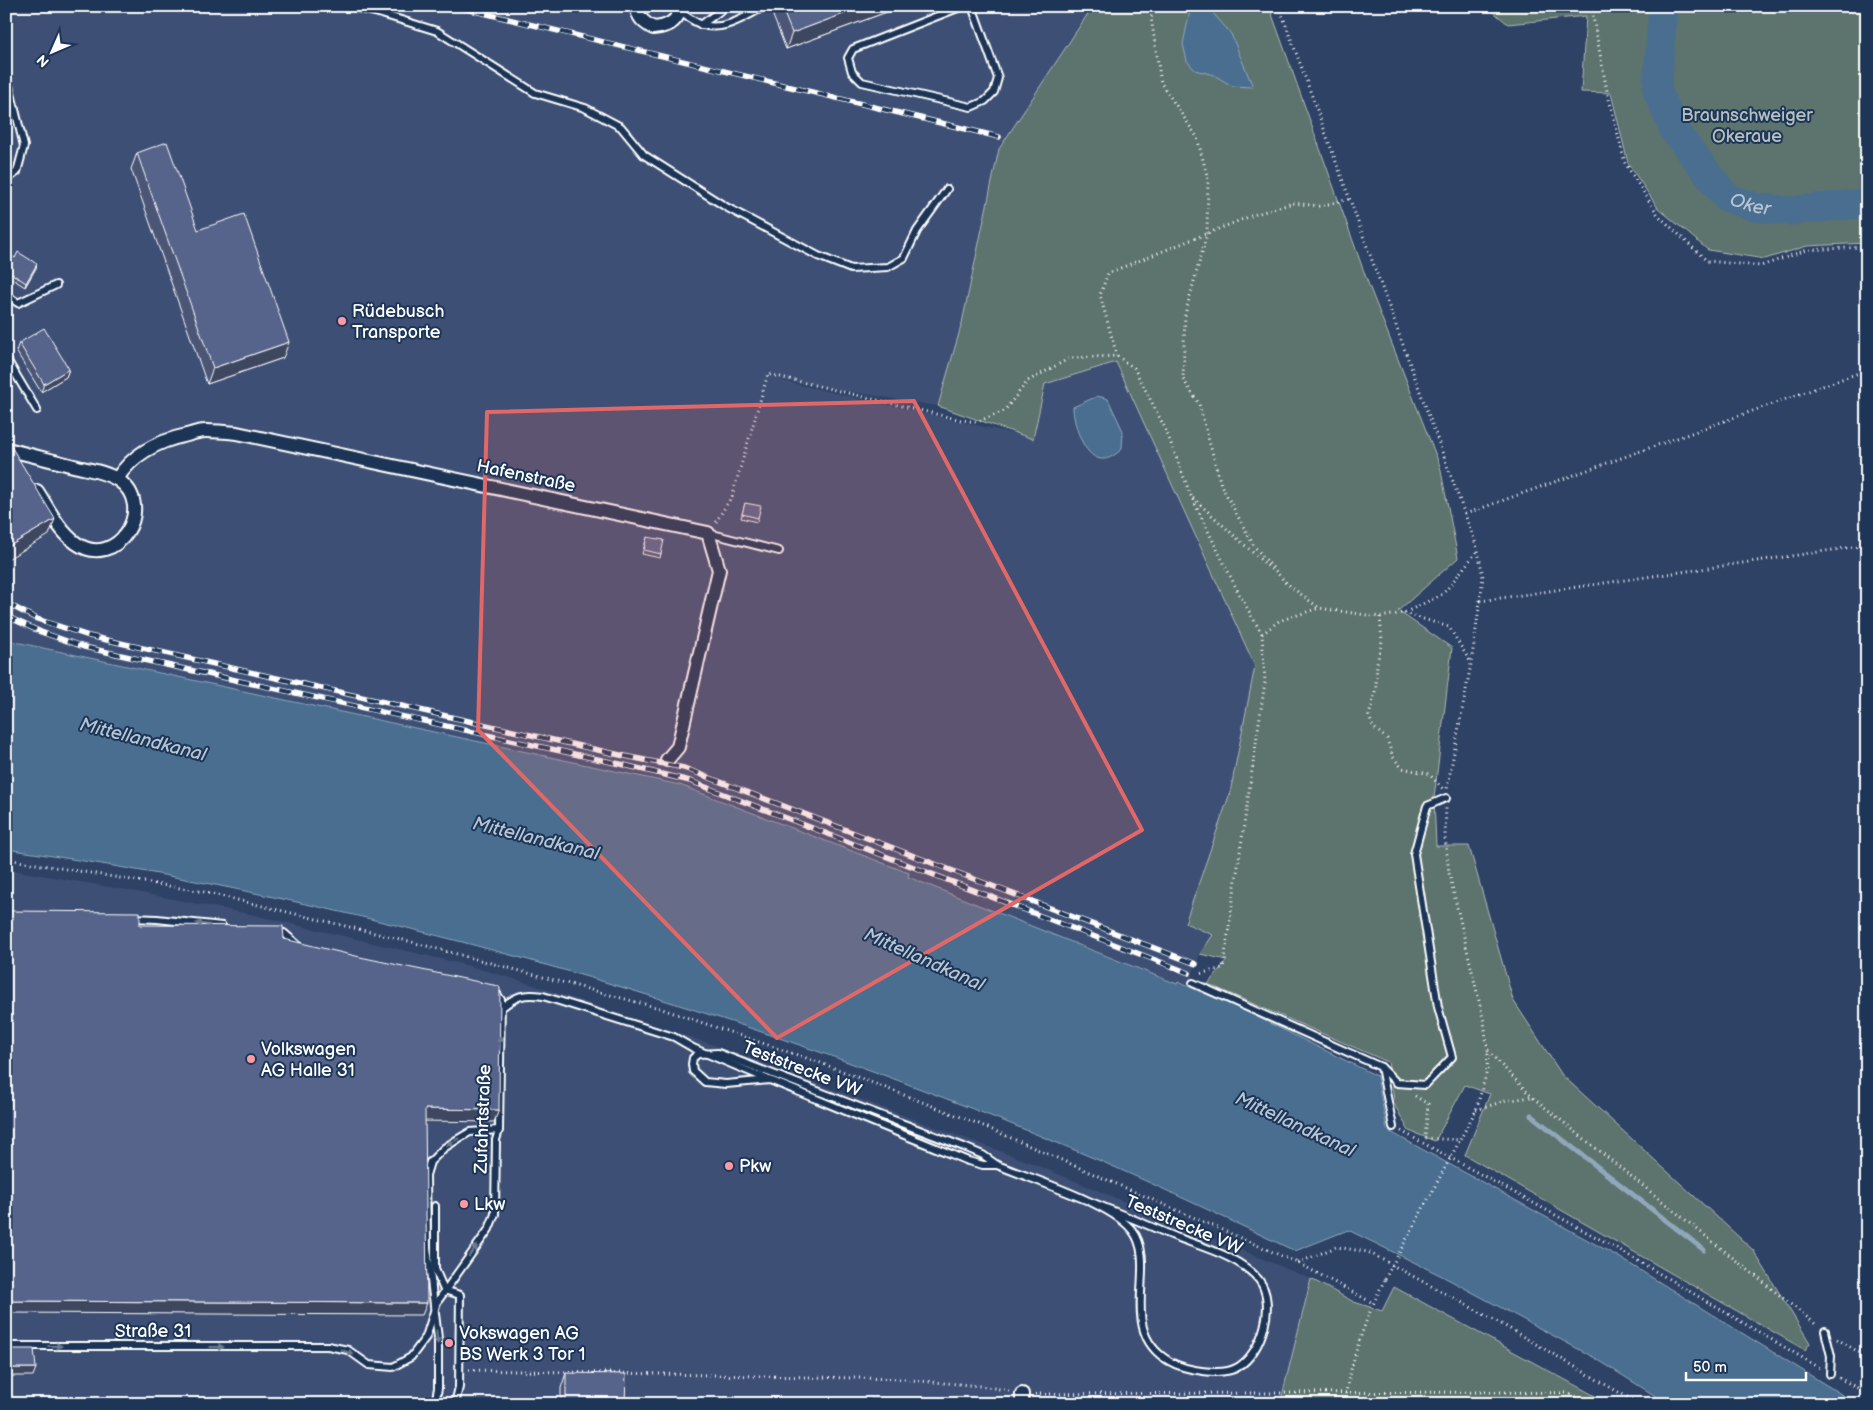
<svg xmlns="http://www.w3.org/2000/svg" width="1873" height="1410" font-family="'Balsamiq Sans',sans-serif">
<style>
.built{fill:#3e5074}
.green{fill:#5d736e;stroke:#aeb9b6}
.water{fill:#486e90;stroke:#91a8bc}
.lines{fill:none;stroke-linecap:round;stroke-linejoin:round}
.stream{stroke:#91a8bc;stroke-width:5}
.river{stroke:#486e90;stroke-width:29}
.lane-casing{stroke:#fff;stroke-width:10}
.street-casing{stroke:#fff;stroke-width:16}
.path{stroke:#fff;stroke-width:3;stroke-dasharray:1 4;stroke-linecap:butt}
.lane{stroke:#1d3557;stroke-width:6}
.street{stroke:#1d3557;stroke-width:12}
.rail-casing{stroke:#fff;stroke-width:5.5}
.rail{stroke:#1d3557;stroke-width:4;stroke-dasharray:11;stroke-linecap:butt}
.path-bridge{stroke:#fff;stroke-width:3;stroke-dasharray:1 4;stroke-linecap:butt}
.wall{fill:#4b5677;stroke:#fff}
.shaded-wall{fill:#3d4661;stroke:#fff}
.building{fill:#57648a;stroke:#fff}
.oneway{fill:#6c7c92}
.marked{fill:#e26868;fill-opacity:0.2;stroke:#e26868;stroke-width:4;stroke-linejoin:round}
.poi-dot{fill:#ff9aa2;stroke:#1d3557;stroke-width:2}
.labels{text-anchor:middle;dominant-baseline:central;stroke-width:4;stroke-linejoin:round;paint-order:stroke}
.park-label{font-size:18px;fill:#b6c0be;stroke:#1d3557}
.poi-label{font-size:18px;fill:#fff;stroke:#1d3557;text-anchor:start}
.street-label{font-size:18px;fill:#fff;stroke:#1d3557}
.water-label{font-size:19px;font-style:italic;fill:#b6c5d3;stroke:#1d3557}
</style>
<rect width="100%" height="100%" fill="#2e4266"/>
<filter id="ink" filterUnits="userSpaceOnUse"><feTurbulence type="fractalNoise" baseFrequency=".02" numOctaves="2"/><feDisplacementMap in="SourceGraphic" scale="10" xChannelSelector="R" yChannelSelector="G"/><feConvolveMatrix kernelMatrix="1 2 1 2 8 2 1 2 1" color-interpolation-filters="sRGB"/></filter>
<g filter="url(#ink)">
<!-- built -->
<g class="built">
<polygon points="6,6 1093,6 999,149 962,323 938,406 773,379 1033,438 1044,384 1116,361 1255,666 1230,793 1185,923 1213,935 1200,954 1188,986 1179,982 1178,984 908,877 909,873 680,785 6,640"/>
<polygon points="6,869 132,891 254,915 462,964 518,980 716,1046 1024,1160 1311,1279 1280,1404 6,1404"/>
</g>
<!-- green -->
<g class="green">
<polygon points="1093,6 1269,6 1368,283 1440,466 1458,558 1398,611 1452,648 1434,798 1436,846 1469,846 1513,1000 1562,1075 1753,1250 1810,1343 1805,1350 1465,1155 1490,1094 1465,1085 1435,1141 1409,1131 1395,1106 1388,1062 1208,984 1227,960 1200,954 1213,935 1185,923 1230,793 1255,666 1116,362 1045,384 1033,439 938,406 962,323 999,149"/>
<polygon points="1486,6 1867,6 1867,243 1807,246 1765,259 1708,250 1658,208 1628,163 1611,93 1581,92 1586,16 1508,24"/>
<polygon points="1311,1279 1354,1302 1382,1311 1394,1287 1610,1404 1280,1404"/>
</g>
<!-- water -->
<g class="water">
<polygon points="1191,6 1207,6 1231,34 1253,87 1232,86 1214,75 1195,70 1187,61 1183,44"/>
<path d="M1098 396 1108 399 1123 431 1122 449C1116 454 1109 460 1101 459 1083 457 1073 422 1073 407Z"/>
<path d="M6 640 680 785 909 873 908 877 1177 984 1178 982 1245 1011 1377 1076 1387 1130 1617 1256 1857 1404H1668L1595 1358 1440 1275 1348 1230 1295 1251C1231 1221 1168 1190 1103 1162 754 1014 382 903 6 849Z"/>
</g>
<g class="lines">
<!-- stream -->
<polyline class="stream" points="1531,1115 1704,1250"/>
<!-- river -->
<path class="river" id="s1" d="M1663 6 1657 90 1674 130 1726 197 1755 207 1789 211 1867 203"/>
<!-- lane casing -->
<g class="lane-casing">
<g id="lane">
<polyline points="348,6 375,12 437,31 535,93 585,108 621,127 644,155 726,207 818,256 851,269 888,267 904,258 917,231 947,189"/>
<polyline points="963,6 853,49 848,58 852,72 862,82 971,107 985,101 994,92 998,78 972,6"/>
<path d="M680 12C686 16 693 21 700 24 722 33 747 16 765 6"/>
<polyline points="701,25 721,10 723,6"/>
<polyline points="6,73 24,146 17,172 6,180"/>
<polyline points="6,295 18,303 56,285"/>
<polyline points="6,358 37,410"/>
<polyline points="708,533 779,551"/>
<polyline points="132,918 157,919 222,926"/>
<polyline points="277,932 284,933 299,946"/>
<polyline points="1193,983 1381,1067"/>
<path d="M501 1008C516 996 523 993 543 996L674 1037 693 1048 767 1079"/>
<polyline points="1393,1127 1381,1067 1397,1083 1425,1085 1452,1057 1438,1007 1414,854 1427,806 1446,798"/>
<path d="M997 1165C1057 1188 1117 1212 1176 1237 1202 1247 1241 1257 1259 1280 1277 1303 1262 1353 1238 1367 1222 1377 1184 1370 1169 1361 1115 1330 1160 1264 1132 1230 1110 1203 1031 1178 997 1165L983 1155 964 1147 718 1053 698 1054 693 1058 692 1064 693 1071 705 1082 726 1084 770 1080 968 1161 983 1165H997"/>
<polyline points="435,1206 435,1269 444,1290 460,1295 459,1387 455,1404"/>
<polyline points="1825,1331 1831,1356 1830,1374"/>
<polyline points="6,1346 328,1346 348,1350 369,1365 393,1367 411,1357 426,1337 437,1302 489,1229 495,1214 496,1140 499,1130 501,1000 497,994 494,994"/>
<polyline points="435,1404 438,1388 438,1338 427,1247 426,1175 430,1162 444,1148 458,1139 470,1132 499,1130"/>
</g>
</g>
<!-- street casing -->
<g class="street-casing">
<g id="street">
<path d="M636 6C638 18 643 22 653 28 667 27 679 22 680 6"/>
<path d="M11 450C33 456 55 461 78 467 91 470 106 472 118 480 158 506 116 572 76 543 59 531 48 508 37 491"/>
<path d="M117 479C133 453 158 441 187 435 193 433 200 431 206 431 216 431 227 432 237 433L708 533 719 570 678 747 667 760"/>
<polyline points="1022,1404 1022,1394"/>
</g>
</g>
<!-- path -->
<g class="path">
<polyline points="1163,6 1151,17 1161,83 1197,137 1208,179 1207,234 1185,314 1183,379 1199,404 1221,485 1254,546 1286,583"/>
<polyline points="1279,6 1478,550 1483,577 1480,601 1471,664 1447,789"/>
<polyline points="1591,6 1607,91 1625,163 1658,215 1707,261 1761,266 1807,250 1867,247"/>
<polyline points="1117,356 1100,295 1108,273 1256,214 1293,203 1319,206 1350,199"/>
<polyline points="1193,498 1273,571"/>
<polyline points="1465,514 1867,370"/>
<polyline points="716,522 732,496 768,374 961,420 977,422 1004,411 1028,381 1070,358 1117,356 1134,368 1165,428 1191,496 1238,592 1262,634 1265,682 1223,968 1199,974"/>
<polyline points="1285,582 1319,608 1380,617 1404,613 1443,594 1478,550"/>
<polyline points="1480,601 1867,545"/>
<polyline points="1404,613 1449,627 1471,663"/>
<polyline points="1380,617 1382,641 1377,663 1376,688 1369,716 1373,727 1387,739 1393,757 1402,768 1429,774 1443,789"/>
<polyline points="1262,634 1279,621 1319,608"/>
<polyline points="6,859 204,892 408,941 659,1008 821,1063 979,1124 1298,1263 1373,1303"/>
<polyline points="1488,1051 1532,1097 1818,1326"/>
<polyline points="1415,1096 1428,1104 1425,1138 1460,1140 1476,1110 1487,1071 1488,1051 1484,1022 1449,873 1445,837 1446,808"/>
<polyline points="1476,1110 1505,1101 1531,1097"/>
<polyline points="1401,1131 1616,1248 1820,1368"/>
<polyline points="1298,1263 1336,1247 1368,1252 1498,1322 1639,1404"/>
<polyline points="1837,1339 1867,1357"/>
<polyline points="1864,1356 1865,1391"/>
<path d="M469 1370 904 1379C939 1384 974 1383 1009 1391"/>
<polyline points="1839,1378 1867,1393"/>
<polyline points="1035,1394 1501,1392 1566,1393 1595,1404"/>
<path d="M1344 1404C1351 1360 1365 1319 1385 1279"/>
</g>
<!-- lane -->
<use href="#lane" class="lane"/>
<!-- street -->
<use href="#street" class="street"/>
<!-- rail casing -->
<g class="rail-casing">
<g id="rail">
<polyline points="454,6 999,137"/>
<polyline points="6,603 37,619 89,636 620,755 684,768 1196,964"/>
<polyline points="6,616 41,632 84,647 620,764 690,781 1189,973"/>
</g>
</g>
<!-- rail -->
<use href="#rail" class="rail"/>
<!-- path-bridge -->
<polyline class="path-bridge" points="1385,1279 1460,1140"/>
</g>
<!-- wall -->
<g class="wall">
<polygon points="777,6 903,6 786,49 773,16"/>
<polygon points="137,153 198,230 283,358 207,384 131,169"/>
<polygon points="15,258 36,268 25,287 6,275 6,262"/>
<polygon points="19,343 69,369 66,377 41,392 16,351"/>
<polygon points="745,503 758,518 757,522 741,518"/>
<polygon points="647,537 661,554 660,558 642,554"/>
<polygon points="566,1373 625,1404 561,1404 561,1388"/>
</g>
<!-- shaded-wall -->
<g class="shaded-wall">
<polygon points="865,6 903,6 786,49 792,33"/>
<polygon points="37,264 36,268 25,287 26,283"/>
<polygon points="289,342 283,358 207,384 213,368"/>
<polygon points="69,369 66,377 41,392 44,384"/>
<polygon points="55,519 49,535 6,560 6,548"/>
<polygon points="425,1109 499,1110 494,1122 421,1121"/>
<polygon points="6,1301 427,1303 422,1315 6,1313"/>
<polygon points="6,1368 36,1368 33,1376 6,1376"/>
</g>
<!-- building -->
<g class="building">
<polygon points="781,6 865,6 792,33"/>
<polygon points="167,142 198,230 244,214 289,342 213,368 137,153"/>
<polygon points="18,252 37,264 26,283 6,270 6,262 10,255 15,258"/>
<polygon points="44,328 69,369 44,384 19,343"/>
<polygon points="6,438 55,519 6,548"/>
<polygon points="745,503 761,506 758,518 742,514"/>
<polygon points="647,537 664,540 661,554 644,550"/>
<polygon points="6,911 140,912 140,925 283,926 284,939 360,957 498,986 500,988 499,1110 425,1109 427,1303 6,1301"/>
<polygon points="6,1349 34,1349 36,1368 6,1368"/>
<polygon points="566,1373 626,1374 625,1404 566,1404"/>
<rect x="871" y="1399" width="29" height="5"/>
</g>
<!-- one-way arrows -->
<defs><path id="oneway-solid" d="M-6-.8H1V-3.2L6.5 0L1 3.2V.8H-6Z" transform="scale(1.25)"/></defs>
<g class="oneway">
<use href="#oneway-solid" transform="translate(203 924) rotate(-173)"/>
<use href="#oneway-solid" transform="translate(500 1043) rotate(-89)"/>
<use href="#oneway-solid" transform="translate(453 1142) rotate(148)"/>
<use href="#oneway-solid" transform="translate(473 1251) rotate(-53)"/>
<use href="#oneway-solid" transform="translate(437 1337) rotate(85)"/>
<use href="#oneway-solid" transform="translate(55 1346)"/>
<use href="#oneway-solid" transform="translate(217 1347)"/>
<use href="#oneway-solid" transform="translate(347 1352) rotate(23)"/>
</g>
</g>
<!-- marked area -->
<path class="marked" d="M914 401 1142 830 777 1038 478 730 487 412Z"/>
<!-- markers -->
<g class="poi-dot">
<circle cx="342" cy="321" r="5"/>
<circle cx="251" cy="1059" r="5"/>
<circle cx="729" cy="1166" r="5"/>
<circle cx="464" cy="1204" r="5"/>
<circle cx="449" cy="1343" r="5"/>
</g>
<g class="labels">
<!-- park labels -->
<g class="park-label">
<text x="1747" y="115">Braunschweiger<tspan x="1747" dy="21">Okeraue</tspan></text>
</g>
<!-- poi labels -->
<g class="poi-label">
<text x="352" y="311">Rüdebusch<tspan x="352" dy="21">Transporte</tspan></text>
<text x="261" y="1049">Volkswagen<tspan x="261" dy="21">AG Halle 31</tspan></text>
<text x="739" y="1166">Pkw</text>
<text x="474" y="1204">Lkw</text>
<text x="459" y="1333">Vokswagen AG<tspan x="459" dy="21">BS Werk 3 Tor 1</tspan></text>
</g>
<!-- street labels -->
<g class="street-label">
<text transform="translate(526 476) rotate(12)">Hafenstraße</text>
<text transform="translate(802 1069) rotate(21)">Teststrecke VW</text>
<text transform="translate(483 1119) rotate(-88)">Zufahrtstraße</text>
<text transform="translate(1184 1225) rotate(23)">Teststrecke VW</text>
<text x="153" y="1331">Straße 31</text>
</g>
<!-- water labels -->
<g class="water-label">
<text stroke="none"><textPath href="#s1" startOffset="238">Oker</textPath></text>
<text transform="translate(143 740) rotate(14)">Mittellandkanal</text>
<text transform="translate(536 839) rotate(14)">Mittellandkanal</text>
<text transform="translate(924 960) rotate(24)">Mittellandkanal</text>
<text transform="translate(1295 1125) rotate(25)">Mittellandkanal</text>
</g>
</g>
<!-- margin -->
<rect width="1873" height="1410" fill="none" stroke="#1d3557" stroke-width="25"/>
<rect x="12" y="12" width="1848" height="1385" fill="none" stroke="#fff" stroke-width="2" filter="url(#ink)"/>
<!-- north arrow -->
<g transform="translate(52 52) rotate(225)" stroke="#1d3557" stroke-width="4" paint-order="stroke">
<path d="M0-4L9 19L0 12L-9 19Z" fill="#ffffff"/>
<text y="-8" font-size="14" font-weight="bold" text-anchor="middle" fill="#ffffff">N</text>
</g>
<!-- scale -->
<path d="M1686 1372v8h120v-8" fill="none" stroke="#ffffff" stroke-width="2.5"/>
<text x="1693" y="1372" font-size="15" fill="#ffffff" stroke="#1d3557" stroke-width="4" paint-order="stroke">50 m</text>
</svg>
